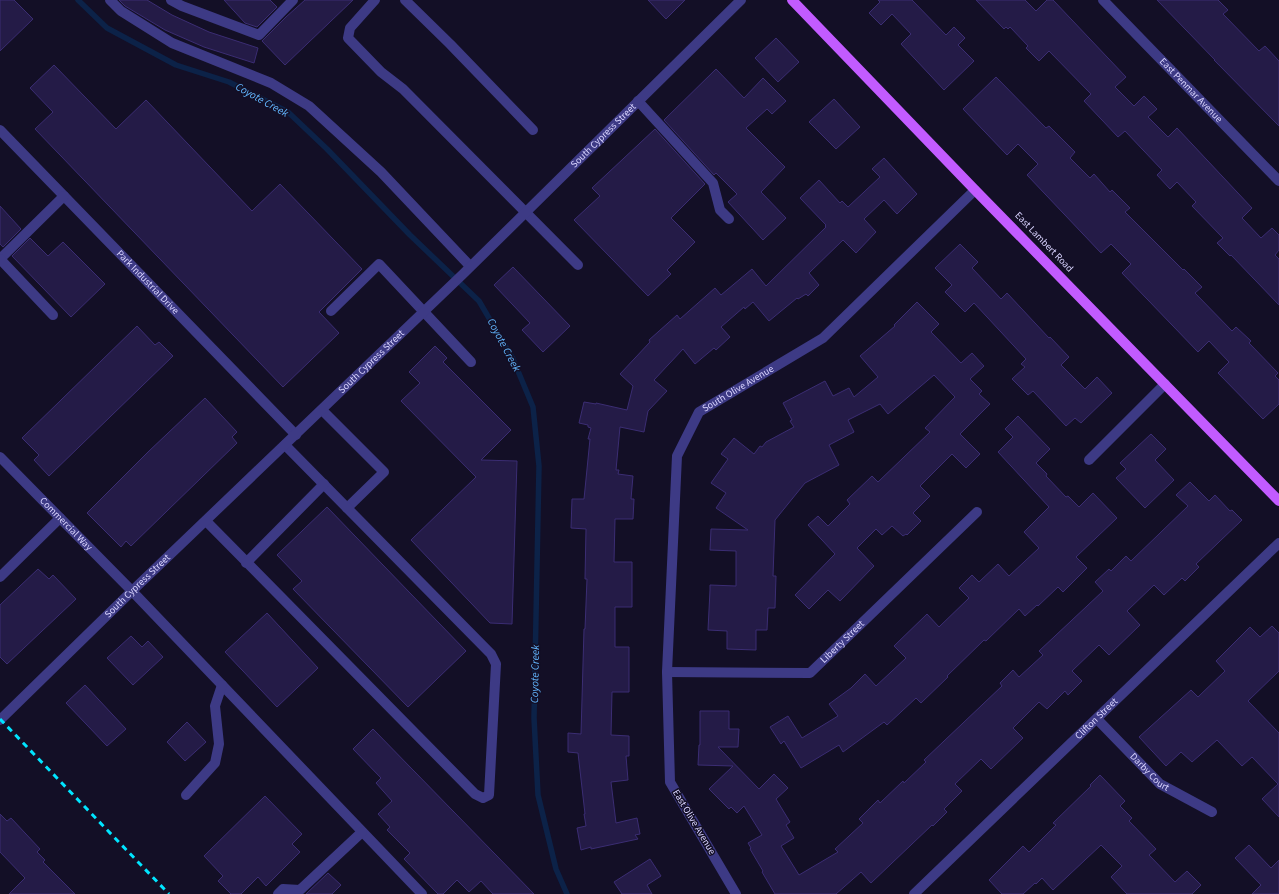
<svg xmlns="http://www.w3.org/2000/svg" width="1279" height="894" font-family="'Source Sans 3',sans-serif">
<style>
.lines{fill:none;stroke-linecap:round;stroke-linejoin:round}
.stream{stroke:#0c2248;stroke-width:5.5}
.building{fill:#241b47;stroke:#3b2d73}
.minor{stroke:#3d3a85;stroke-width:10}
.major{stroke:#c25bff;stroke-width:10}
.rail{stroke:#00e5ff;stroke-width:3;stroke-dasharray:6 5;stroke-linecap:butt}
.labels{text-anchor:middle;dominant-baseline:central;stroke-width:3;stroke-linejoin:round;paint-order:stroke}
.street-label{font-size:10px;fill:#d9d4ff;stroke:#130f26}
.water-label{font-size:11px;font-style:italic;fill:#62b6ff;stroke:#130f26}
</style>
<rect width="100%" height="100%" fill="#130f26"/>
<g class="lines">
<!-- stream -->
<polyline class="stream" points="78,0 107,28 176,65 229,82 288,112 327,149 410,235 479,301 513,359 533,407 539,466 534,718 538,795 556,869 567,894"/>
</g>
<!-- building -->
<g class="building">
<polygon points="0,0 14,0 33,19 0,51"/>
<polygon points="119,0 147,0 172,15 209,32 258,48 254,63 204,47 165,30 125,6"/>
<polygon points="224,0 270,0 277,7 257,27 245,23"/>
<polygon points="305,0 353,0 285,65 262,41 286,17"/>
<polygon points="648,0 685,0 666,19"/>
<polygon points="878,0 912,0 946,35 954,27 965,38 958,45 974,61 944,90 901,44 911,34 892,14 881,25 869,13 880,2"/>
<polygon points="976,0 1025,0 1036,11 1047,0 1053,0 1126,77 1115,87 1134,106 1144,96 1157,109 1148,117 1168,137 1177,128 1252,208 1242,218 1261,238 1272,228 1279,235 1279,250 1275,255 1279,259 1279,305 1231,255 1230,256 1217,243 1223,238 1192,206 1196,202 1177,182 1170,189 1157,175 1162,170 1125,131 1118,137 1084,101 1091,94 1049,51 1039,61 1026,48 1028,46 1010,27 1008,29 1006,27 1004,29"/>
<polygon points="1157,0 1218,0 1228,10 1223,14 1259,51 1265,46 1279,61 1279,126 1214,60 1215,60"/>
<polygon points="776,38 799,62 778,82 755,58"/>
<polygon points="54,65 116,129 146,100 252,211 280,184 362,269 319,312 339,333 283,387 35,129 53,112 30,88"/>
<polygon points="716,69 744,98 763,78 786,101 772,114 767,109 746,128 785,167 761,192 786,218 763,240 728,202 737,194 716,173 714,175 664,120"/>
<polygon points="996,77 1046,128 1049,126 1075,152 1070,158 1090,178 1094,174 1110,192 1112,190 1130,208 1125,212 1183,270 1184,269 1202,287 1195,293 1232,331 1236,327 1251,341 1249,343 1278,373 1275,376 1279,380 1279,404 1263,419 1218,373 1229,362 1209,341 1198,352 1122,273 1131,264 1111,244 1101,253 1027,175 1038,164 1018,144 1007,155 963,109"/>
<polygon points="834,99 860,127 836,149 809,122"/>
<polygon points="655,129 705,184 671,218 695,242 667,270 671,274 648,296 574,220 600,196 592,188"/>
<polygon points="884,158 917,194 897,214 884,200 864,219 876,232 856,253 843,240 809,273 819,285 808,296 806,294 798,299 797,298 769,321 753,302 745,309 744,307 721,327 730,337 716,350 714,348 695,364 683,349 654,380 667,391 648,411 644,432 620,427 616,470 619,470 618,474 633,476 631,499 634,499 633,519 615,519 614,562 632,562 632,607 615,607 615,647 629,647 629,692 612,692 611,735 629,736 629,756 626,756 628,780 611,782 616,823 637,818 640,834 635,835 638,839 591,849 591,847 581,850 577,828 586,826 584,814 585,814 578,753 568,752 568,733 581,734 584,629 585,629 587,579 585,579 586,529 571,528 572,499 584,499 590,439 588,439 591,428 588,427 588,425 579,423 584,402 596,404 596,403 627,410 633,386 620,374 650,342 649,340 677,315 680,319 715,288 721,295 752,269 766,286 826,227 825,226 826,225 800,198 819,180 840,203 842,201 848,207 880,177 872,169"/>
<polygon points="0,206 21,229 3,247 0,244"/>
<polygon points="30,238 48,256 63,242 105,284 71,317 12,256"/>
<polygon points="960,244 978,262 972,268 1001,299 1007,293 1049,338 1050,337 1069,357 1061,365 1085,389 1097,377 1112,393 1081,423 1075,418 1066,426 1033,391 1028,395 1012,379 1025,367 1021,364 1026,359 974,303 965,312 945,292 952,285 935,268"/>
<polygon points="513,267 570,326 543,352 522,330 530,323 494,285"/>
<polygon points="917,302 939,324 931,332 961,363 972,353 984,366 970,379 982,391 979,394 990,404 960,434 980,454 966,468 952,454 920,486 930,496 913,513 921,521 907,535 906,534 903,536 892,526 882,535 876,529 857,548 874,566 840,601 828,590 809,609 795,595 835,554 808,525 818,516 828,526 850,504 847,500 872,476 878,482 930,432 925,428 955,397 934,375 888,414 880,404 848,420 854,432 829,445 839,465 805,483 775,520 773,576 776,576 775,608 768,608 767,630 756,630 756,650 727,649 727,631 708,630 710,590 710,585 736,586 736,551 710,550 711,529 748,530 716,508 726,493 711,483 728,459 721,454 734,438 754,454 760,446 762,447 766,442 794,427 790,421 792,420 783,403 825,381 833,396 849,388 854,397 878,377 860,356 895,326 894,325"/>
<polygon points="137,326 155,345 159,342 173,356 49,476 34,460 39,455 22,438"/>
<polygon points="435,346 447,358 443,362 511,430 481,460 517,461 512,624 490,623 411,540 476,477 401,401 420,383 409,372"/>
<polygon points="205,398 237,432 232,437 237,443 131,546 126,541 121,547 87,513 148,452"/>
<polygon points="1018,416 1050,449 1036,463 1047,474 1046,476 1066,497 1068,496 1079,507 1093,493 1117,518 1076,557 1087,568 1063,592 1058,587 1038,606 1037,605 1025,616 1019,609 986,641 984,640 947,676 948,677 921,703 916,698 887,725 884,722 843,752 839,745 801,768 784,741 781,744 770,727 788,716 802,738 838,716 829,704 851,688 865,674 876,686 906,658 894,646 927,614 939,627 969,598 959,588 972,575 979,582 998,564 1009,576 1039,548 1024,532 1049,507 998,452 1013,437 1005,429"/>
<polygon points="1151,434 1166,449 1155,460 1174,480 1145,508 1116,478 1126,469 1120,463"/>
<polygon points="1190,482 1209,501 1215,495 1230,511 1232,510 1242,520 1196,564 1199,567 1185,581 1182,578 1164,595 1154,585 1127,611 1140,625 1109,655 1099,645 1072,671 1082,681 1068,695 1065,691 1047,709 1039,702 1013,728 1023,738 991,769 981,759 955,784 962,791 944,809 947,812 933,826 932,825 871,883 861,872 836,894 775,894 762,872 763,871 750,849 751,848 748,843 762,835 744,806 737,813 731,807 729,809 709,789 733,766 698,765 699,745 700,745 700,711 729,711 729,729 739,729 738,747 718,747 759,789 774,774 788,788 776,799 790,822 786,825 794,838 781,846 799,875 838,852 835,849 863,823 859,819 878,800 880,803 903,781 904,783 926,762 924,760 1002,686 1000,683 1013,670 1019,677 1043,655 1039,651 1103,591 1095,582 1109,569 1111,571 1126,556 1131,561 1188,506 1176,495"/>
<polygon points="327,507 466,651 408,707 293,589 302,581 277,555"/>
<polygon points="38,569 49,579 53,575 76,599 7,664 0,657 0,605"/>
<polygon points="267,613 318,668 277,707 225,652"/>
<polygon points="1272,626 1279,633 1279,671 1248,701 1279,733 1279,817 1262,799 1278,784 1252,757 1242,766 1217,740 1192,762 1181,752 1166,766 1139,737 1191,690 1198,697 1225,671 1216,661 1250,627 1260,637"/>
<polygon points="131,636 142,647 148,641 163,657 133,685 107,658"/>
<polygon points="85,685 126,729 107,746 66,703"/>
<polygon points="187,722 206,742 185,761 167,742"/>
<polygon points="373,729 534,894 493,894 481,881 469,892 457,880 443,894 438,894 404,859 410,853 387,830 390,827 378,814 392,801 376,783 381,778 353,749"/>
<polygon points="1100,775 1125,801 1120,806 1132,818 1129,821 1156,849 1149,855 1175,882 1187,871 1201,885 1192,894 1127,894 1111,877 1122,866 1101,845 1053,890 1042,878 1036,884 1035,883 1023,894 1002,894 989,880 1023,846 1029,852 1056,825 1053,823 1091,786 1090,785"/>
<polygon points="265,796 302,834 292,844 300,852 266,886 258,877 241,894 231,894 218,881 223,876 204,856"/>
<polygon points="0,814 7,821 11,818 40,849 37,852 45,860 43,862 75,894 9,894 25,878 0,852"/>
<polygon points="1249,845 1271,868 1279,860 1279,894 1252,894 1261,885 1235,858"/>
<polygon points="650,859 661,876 647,885 652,894 622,894 614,882"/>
<polygon points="328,873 341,885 332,894 306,894"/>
</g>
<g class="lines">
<!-- minor -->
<g class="minor">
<polyline points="110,0 121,11 172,43 271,83 309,106 381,172 470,266"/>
<polyline points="171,0 182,6 259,35 293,0"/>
<polyline points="375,0 350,28 348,38 381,72 403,89 578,265"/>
<polyline points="405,0 450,44 533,130"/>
<path id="s1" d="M1103 0 1279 181"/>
<polyline points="638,101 713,183 720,210 729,219"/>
<path id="s2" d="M0 130 296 435"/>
<polyline points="0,259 64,196"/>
<polyline points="0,259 53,315"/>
<polyline points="331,311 379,264 471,362"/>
<polyline points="322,410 384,472 347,508"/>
<path id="s3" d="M0 457 132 591 422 894"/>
<polyline points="1089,460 1165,384"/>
<polyline points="206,521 475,794 483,798 489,795 496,664 491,654 285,445"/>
<polyline points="246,563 324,484"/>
<polyline points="0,577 60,518"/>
<path id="s4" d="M667 672 810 673 977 512"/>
<path id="s5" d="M1097 719 1160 784 1212 812"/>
<path id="s6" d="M0 720 132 591 462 275 741 0"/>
<polyline points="186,795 215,763 219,744 215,706 222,685"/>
<polyline points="278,894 283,889 300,890 362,832"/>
<path id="s7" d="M736 894 670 782 667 672 677 456 699 412 823 338 975 190"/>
<path id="s8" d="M914 894 1279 543"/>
</g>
<!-- major -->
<polyline class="major" points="792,0 975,190 1279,501"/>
<!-- rail -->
<polyline class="rail" points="0,719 169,894"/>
</g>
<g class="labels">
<!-- street labels -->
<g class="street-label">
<text stroke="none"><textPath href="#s1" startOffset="126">East Penmar Avenue</textPath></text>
<text stroke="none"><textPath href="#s6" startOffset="840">South Cypress Street</textPath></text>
<text transform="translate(1044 242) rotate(46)">East Lambert Road</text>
<text stroke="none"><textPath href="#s2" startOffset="212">Park Industrial Drive</textPath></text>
<text stroke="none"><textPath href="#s6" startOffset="516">South Cypress Street</textPath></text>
<text stroke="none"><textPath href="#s7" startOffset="551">South Olive Avenue</textPath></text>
<text stroke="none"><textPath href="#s3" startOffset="94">Commercial Way</textPath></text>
<text stroke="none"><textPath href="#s6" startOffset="192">South Cypress Street</textPath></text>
<text stroke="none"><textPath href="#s4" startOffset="188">Liberty Street</textPath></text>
<text stroke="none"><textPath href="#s8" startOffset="253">Clifton Street</textPath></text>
<text stroke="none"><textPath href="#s5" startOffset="75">Darby Court</textPath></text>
<text transform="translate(694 822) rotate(59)">East Olive Avenue</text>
</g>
<!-- water labels -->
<g class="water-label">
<text transform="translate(262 100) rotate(29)">Coyote Creek</text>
<text transform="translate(504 345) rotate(62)">Coyote Creek</text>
<text transform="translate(535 674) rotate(-89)">Coyote Creek</text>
</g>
</g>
</svg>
